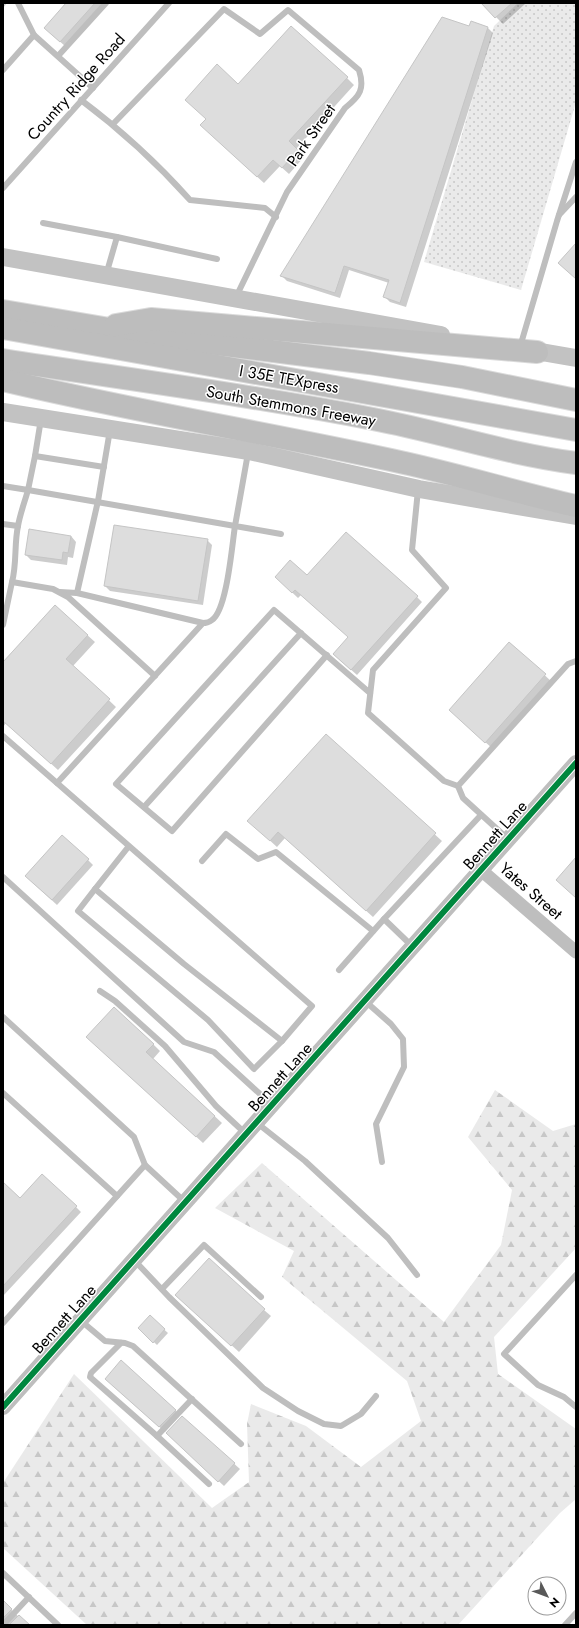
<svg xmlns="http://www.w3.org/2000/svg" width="579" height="1628" font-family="Jost,sans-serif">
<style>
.green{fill:url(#green-dots)}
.forest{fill:url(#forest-firs)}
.shadow{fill:#0003}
.building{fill:#ddd;stroke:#c5c5c5}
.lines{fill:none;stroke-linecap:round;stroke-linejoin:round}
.motorway-casing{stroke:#dbdbdb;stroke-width:24}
.service{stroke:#bebebe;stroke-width:6}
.minor{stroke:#bebebe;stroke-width:13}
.tertiary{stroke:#bebebe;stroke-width:16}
.secondary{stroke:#c2c2c2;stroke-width:18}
.motorway{stroke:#bdbdbd;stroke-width:22}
.cycleway-casing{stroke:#fff;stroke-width:8}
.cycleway{stroke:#00873e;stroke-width:6}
.labels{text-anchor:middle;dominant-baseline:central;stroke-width:3;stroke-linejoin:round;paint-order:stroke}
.street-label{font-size:16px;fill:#000;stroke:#fff}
</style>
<defs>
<pattern id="green-dots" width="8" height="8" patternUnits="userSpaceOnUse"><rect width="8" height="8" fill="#eaeaea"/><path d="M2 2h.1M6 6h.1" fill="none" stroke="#c7c7c7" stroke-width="1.8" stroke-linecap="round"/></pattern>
<pattern id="forest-firs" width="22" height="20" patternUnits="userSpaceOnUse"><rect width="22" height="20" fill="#eaeaea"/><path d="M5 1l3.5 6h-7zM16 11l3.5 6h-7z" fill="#c7c7c7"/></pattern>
</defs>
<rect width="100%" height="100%" fill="#fff"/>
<!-- green -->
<polygon class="green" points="518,3 576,3 576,102 521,290 424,262 494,26"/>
<!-- forest -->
<polygon class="forest" points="495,1090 553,1131 576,1124 576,1248 494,1337 498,1374 576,1429 576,1499 560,1513 458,1625 87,1625 3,1548 3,1483 74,1374 212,1508 249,1482 247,1424 251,1404 306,1426 361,1467 421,1421 407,1381 282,1277 294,1251 215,1208 262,1163 444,1322 501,1245 512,1190 468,1137"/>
<!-- shadow -->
<g class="shadow">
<polygon points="3,3 7,3 3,8"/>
<polygon points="65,3 102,4 65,46 50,33 66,4"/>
<polygon points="482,3 526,3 503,24"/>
<polygon points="488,28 493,33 406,307 390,302 385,297 389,283 349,270 340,298 287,281 282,276"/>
<polygon points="347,78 354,85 296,149 304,157 289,174 280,166 264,183 208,132 238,85"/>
<polygon points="71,536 76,542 73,558 68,557 67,565 31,560 26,555"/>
<polygon points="207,540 212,545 203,605 110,591 105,586"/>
<polygon points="308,576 417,597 422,602 357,675 339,659 349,637 301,595 298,598 281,582"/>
<polygon points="55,606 95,642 73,666 116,707 58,770 6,723 3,727 3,663"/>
<polygon points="510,643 552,682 493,749 457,717"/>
<polygon points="326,735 442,841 373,917 285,838 277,847 256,828"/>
<polygon points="88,860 93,865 57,905 31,881"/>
<polygon points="94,1043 153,1044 160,1051 153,1059 222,1123 203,1143"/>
<polygon points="3,1183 20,1200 76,1207 81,1212 3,1296"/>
<polygon points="184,1302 264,1310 271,1316 239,1352"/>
<polygon points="150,1317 168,1333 157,1345 139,1328"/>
<polygon points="111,1384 175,1410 180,1415 165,1432"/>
<polygon points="182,1417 240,1469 224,1486 172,1438"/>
<polygon points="3,1602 18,1616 29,1625 3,1625"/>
</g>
<!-- building -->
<g class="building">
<polygon points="66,3 95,3 60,42 44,28"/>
<polygon points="481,3 512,3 495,18"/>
<polygon points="442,17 469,26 471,21 488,27 400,303 383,297 389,280 344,266 335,293 280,276"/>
<polygon points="291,26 348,77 289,141 298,150 282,168 273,160 257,177 200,125 206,119 185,100 217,64 238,84"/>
<polygon points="576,243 576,279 558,263"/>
<polygon points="114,525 208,539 198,601 104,586"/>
<polygon points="29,529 71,536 68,553 63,552 62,560 25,555"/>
<polygon points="346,532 418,596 351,670 333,654 348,637 295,590 292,593 275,577 290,560 307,575"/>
<polygon points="55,605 88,635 66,659 110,699 51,764 3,721 3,662"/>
<polygon points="509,642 546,674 485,743 449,710"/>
<polygon points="326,734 436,833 366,911 278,832 270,841 247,821"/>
<polygon points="62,835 89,859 52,900 25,876"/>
<polygon points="576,857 576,898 556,880"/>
<polygon points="114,1007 154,1044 146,1052 215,1116 196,1137 86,1037"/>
<polygon points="42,1174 77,1206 3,1286 3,1182 20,1198"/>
<polygon points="209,1258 265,1309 231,1346 175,1295"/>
<polygon points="150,1315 165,1329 153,1343 138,1328"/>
<polygon points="121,1360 176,1410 159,1427 105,1379"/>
<polygon points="182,1416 235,1463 218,1482 166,1433"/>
<polygon points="3,1600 12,1609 3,1618"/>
<polygon points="19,1615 30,1625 9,1625"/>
</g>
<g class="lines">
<!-- motorway casing -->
<g class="motorway-casing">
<g id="motorway">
<polyline points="3,311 151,336 369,363 462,377 576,400"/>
<polyline points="116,325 151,319 537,352"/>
<polyline points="3,328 576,430"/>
<path d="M3 360C126 379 250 395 373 419 441 432 507 454 576 463"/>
<path d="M3 380C132 411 262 432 391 460 453 473 514 492 576 506"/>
</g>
</g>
<!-- service -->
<g class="service">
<polyline points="18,3 34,35"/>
<polyline points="58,56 106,3"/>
<polyline points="3,70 34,35 93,88"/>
<path d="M81 100C121 130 157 163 190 200L265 208 276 217"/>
<path d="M113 124 224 9 260 34 288 10 359 70C365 89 360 96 345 108L287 192 236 297"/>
<polyline points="3,188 169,3"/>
<polyline points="559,215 576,197"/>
<polyline points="43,223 117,237 106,275"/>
<polyline points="117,237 217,259"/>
<polyline points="520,347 557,221 576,162"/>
<polyline points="41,419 35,456 104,467"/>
<polyline points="248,453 235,526 281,534"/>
<polyline points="3,486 28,490 35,456"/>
<polyline points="418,490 412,550 446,588 373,670 368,713 444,781 458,786"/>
<polyline points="3,524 18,526"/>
<path d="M12 582C17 564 14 544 18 526 20 514 25 501 28 490L235 526C232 545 227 610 212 620 210 622 205 623 203 623L57 783 312 1006 282 1041 184 964 95 889 129 846"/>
<polyline points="60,592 77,593 203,623"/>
<polyline points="77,593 98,501 110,430"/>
<polyline points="3,625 12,582 53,589 68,597 155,676"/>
<path d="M327 655 172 831 116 784 274 610C306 638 338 665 370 693"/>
<polyline points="3,736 57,783"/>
<polyline points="144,807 301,633"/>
<polyline points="508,839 463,798 458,786 568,664 576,661"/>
<polyline points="202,861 226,834 258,859 276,852 373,931"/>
<polyline points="3,877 184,1042 214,1052 271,1104"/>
<polyline points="95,889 78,911 208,1020 254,1069 282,1041"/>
<polyline points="384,919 412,946"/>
<polyline points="339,970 384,919 481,815"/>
<polyline points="100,991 115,1001 165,1046 216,1106 246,1134"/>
<polyline points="365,1001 391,1024 403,1039 404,1067 376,1124 382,1162"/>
<polyline points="3,1017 134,1137 145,1165 185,1202"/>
<polyline points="3,1093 117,1196"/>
<polyline points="257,1123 305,1161 388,1238 417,1275"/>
<polyline points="135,1261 169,1297 263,1388 298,1411 324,1424 341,1426 361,1414 376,1396"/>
<polyline points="576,1275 504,1354 538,1385 564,1397 576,1407"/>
<polyline points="162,1289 204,1245 261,1297"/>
<polyline points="80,1320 105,1341 125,1343 133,1346 241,1444"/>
<polyline points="3,1323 145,1165"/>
<polyline points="121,1343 91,1373 90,1377 157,1436 192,1399"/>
<polyline points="157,1436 209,1484"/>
<polyline points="3,1573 58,1625"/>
<polyline points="3,1625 29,1597"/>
<polyline points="565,1625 576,1613"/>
</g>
<!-- minor -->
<polyline class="minor" points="481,870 576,952"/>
<!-- tertiary -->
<polyline class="tertiary" points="3,1407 576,763"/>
<!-- secondary -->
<g class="secondary">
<polyline points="3,257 441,335"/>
<polyline points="524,349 576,358"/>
<polyline points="3,412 249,451 419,489 576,516"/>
</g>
<!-- motorway -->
<use href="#motorway" class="motorway"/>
<!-- cycleway casing -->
<g class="cycleway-casing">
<polyline id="cycleway" points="3,1407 576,763"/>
</g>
<!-- cycleway -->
<use href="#cycleway" class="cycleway"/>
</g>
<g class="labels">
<!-- street labels -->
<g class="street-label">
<text transform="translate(76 87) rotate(-48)">Country Ridge Road</text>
<text transform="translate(311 135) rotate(-55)">Park Street</text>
<text transform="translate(289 379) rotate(10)">I 35E TEXpress</text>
<text transform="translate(291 406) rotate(10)">South Stemmons Freeway</text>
<text transform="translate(495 835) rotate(-48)">Bennett Lane</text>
<text transform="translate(531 891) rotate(41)">Yates Street</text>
<text transform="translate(280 1077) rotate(-48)">Bennett Lane</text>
<text transform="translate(64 1319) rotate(-48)">Bennett Lane</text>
</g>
</g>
<!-- border -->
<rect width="579" height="1628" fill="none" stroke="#000000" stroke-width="8"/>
<!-- north arrow -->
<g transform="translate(547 1596) rotate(132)"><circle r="19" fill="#ffffff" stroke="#999999"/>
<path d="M0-3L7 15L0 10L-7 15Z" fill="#595959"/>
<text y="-6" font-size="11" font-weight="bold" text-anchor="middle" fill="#000000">N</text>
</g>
</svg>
